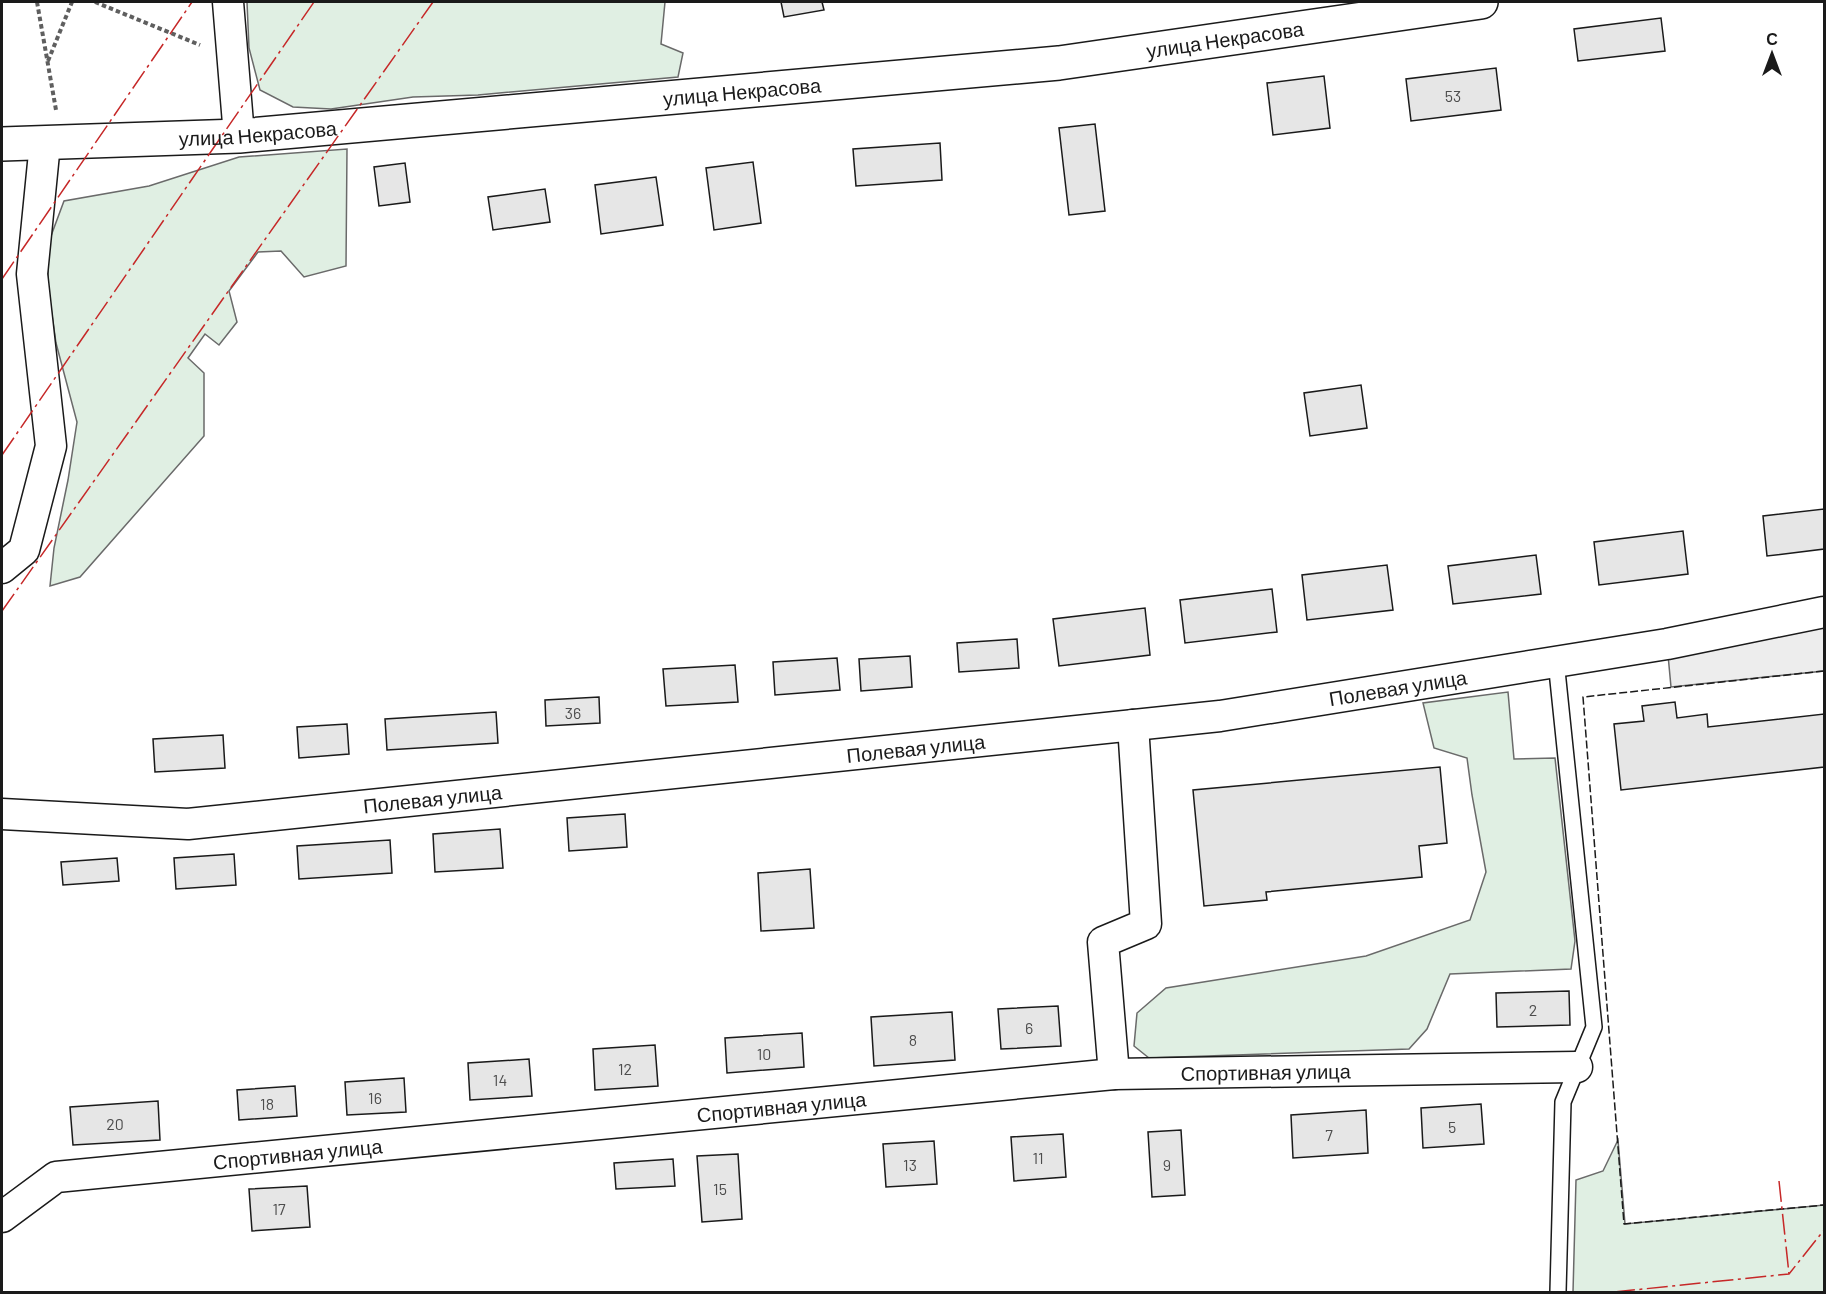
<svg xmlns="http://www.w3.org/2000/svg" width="1826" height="1294" font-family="Barlow,sans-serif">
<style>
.green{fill:#e0efe3;stroke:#6a6a6a;stroke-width:1.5}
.parking{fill:#ededed;stroke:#6a6a6a;stroke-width:1.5}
.building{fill:#e6e6e6;stroke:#1a1a1a;stroke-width:1.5}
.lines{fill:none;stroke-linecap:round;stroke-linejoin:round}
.service-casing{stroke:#1a1a1a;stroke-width:18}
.minor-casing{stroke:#1a1a1a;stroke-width:33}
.secondary-casing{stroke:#1a1a1a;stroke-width:36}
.path{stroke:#5f5f5f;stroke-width:4;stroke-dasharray:4.5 3;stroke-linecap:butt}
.service{stroke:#fff;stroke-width:15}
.minor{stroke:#fff;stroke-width:30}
.secondary{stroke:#fff;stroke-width:33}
.fence{stroke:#1a1a1a;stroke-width:1.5;stroke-dasharray:8 3;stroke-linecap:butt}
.power{stroke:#c62828;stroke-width:1.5;stroke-dasharray:21 4.5 3 4.5;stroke-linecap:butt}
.labels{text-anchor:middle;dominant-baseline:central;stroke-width:4.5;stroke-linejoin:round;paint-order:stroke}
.number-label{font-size:16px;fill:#4d4d4d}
.street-label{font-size:20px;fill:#1a1a1a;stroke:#fff}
</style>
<rect width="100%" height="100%" fill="#fff"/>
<!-- green -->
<g class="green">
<polygon points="247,2 665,2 661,44 683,53 678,77 478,95 413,97 331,109 293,107 260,90 249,48"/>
<polygon points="347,149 346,266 304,277 281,251 258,252 229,291 237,322 219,345 205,334 188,358 204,373 204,436 80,577 50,586 54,548 68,480 77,422 56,343 48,287 48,244 64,201 149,186 239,157"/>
<polygon points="1508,692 1514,759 1555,758 1575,941 1571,969 1450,974 1427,1029 1409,1049 1149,1058 1134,1046 1137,1013 1166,988 1366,956 1470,920 1486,872 1472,795 1467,758 1434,748 1423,703"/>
<polygon points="1618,1140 1625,1224 1824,1205 1824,1292 1573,1292 1576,1180 1603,1171"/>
</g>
<!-- parking -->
<polygon class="parking" points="1824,612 1824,671 1671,687 1667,644"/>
<!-- building -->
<g class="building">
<polygon points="781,2 822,2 824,10 784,17"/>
<polygon points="1661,18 1665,51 1578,61 1574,29"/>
<polygon points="1496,68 1501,110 1411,121 1406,79"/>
<polygon points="1324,76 1330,128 1273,135 1267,83"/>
<polygon points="1095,124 1105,211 1069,215 1059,128"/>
<polygon points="940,143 942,180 856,186 853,149"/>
<polygon points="753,162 761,223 714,230 706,168"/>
<polygon points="405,163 410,202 379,206 374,167"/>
<polygon points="656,177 663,225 601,234 595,185"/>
<polygon points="545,189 550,222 493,230 488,197"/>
<polygon points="1361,385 1367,428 1310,436 1304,393"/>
<polygon points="1824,509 1824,549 1767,556 1763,516"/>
<polygon points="1683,531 1688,574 1599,585 1594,542"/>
<polygon points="1536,555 1541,594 1453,604 1448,566"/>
<polygon points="1387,565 1393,610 1307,620 1302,575"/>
<polygon points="1272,589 1277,632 1185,643 1180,600"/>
<polygon points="1145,608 1150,655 1059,666 1053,619"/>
<polygon points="1017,639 1019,668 959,672 957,643"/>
<polygon points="910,656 912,687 861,691 859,659"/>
<polygon points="837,658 840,690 775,695 773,662"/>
<polygon points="735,665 738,702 666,706 663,669"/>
<polygon points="599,697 600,723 546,726 545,700"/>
<polygon points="1675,702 1677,718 1707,714 1708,727 1824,714 1824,767 1621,790 1614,724 1644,721 1642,706"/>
<polygon points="496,712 498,743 387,750 385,719"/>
<polygon points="347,724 349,754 299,758 297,727"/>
<polygon points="223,735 225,768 155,772 153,739"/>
<polygon points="1440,767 1447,843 1419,846 1422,877 1266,892 1267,900 1204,906 1193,790"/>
<polygon points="625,814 627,847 569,851 567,818"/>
<polygon points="500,829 503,868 435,872 433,834"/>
<polygon points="390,840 392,873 299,879 297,846"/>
<polygon points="234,854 236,885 176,889 174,858"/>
<polygon points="117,858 119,881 63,885 61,862"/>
<polygon points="810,869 814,928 761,931 758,873"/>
<polygon points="1569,991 1570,1025 1497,1027 1496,993"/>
<polygon points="1058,1006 1061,1046 1001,1049 998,1009"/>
<polygon points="952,1012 955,1060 874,1066 871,1017"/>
<polygon points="802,1033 804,1067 727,1073 725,1038"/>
<polygon points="655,1045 658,1086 595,1090 593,1049"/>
<polygon points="529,1059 532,1096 470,1100 468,1063"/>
<polygon points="404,1078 406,1112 347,1115 345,1082"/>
<polygon points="295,1086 297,1116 239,1120 237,1090"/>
<polygon points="158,1101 160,1140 73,1145 70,1107"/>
<polygon points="1481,1104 1484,1144 1423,1148 1421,1108"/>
<polygon points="1366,1110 1368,1153 1293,1158 1291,1115"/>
<polygon points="1181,1130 1185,1195 1152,1197 1148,1132"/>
<polygon points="1063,1134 1066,1177 1014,1181 1011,1137"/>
<polygon points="934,1141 937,1184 886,1187 883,1144"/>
<polygon points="738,1154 742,1219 702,1222 697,1156"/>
<polygon points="673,1159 675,1186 616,1189 614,1163"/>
<polygon points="307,1186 310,1227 252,1231 249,1189"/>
</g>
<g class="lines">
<!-- service casing -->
<g class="service-casing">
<polyline id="service" points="1556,661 1594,1027 1563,1102 1558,1292"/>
</g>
<!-- minor casing -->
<g class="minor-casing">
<g id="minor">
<polyline points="228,2 239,136"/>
<polyline points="2,568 24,550 51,446 32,274 45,143"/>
<path id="s1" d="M2 814 188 824 1220 716 1667 644 1824 612"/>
<polyline points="1114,1074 1103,942 1146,924 1133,725"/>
<path id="s2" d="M2 1217 56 1177 1114 1074 1577 1067"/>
</g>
</g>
<!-- secondary casing -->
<g class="secondary-casing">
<g id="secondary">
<path id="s3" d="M2 144 239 136 1059 63 1481 2"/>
</g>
</g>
<!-- path -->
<g class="path">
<polyline points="37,2 56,110"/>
<polyline points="95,2 200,45"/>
<polyline points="48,61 72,2"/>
</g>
<!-- service -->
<use href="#service" class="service"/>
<!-- minor -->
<use href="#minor" class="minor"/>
<!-- secondary -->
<use href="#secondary" class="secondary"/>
<!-- fence -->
<polyline class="fence" points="1824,671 1583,697 1624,1224 1824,1205"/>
<!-- power -->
<g class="power">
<polyline points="2,279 192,2"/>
<polyline points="2,455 314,2"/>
<polyline points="2,611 433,2"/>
<polyline points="1779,1181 1789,1274"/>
<polyline points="1614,1292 1789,1274 1824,1230"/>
</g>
</g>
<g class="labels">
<!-- number labels -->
<g class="number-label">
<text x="1453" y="95">53</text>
<text x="573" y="712">36</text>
<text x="1533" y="1009">2</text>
<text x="1029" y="1027">6</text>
<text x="913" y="1039">8</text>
<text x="764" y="1053">10</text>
<text x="625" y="1068">12</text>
<text x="500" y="1079">14</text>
<text x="375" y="1097">16</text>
<text x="267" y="1103">18</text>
<text x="115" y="1123">20</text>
<text x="1452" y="1126">5</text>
<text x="1329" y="1134">7</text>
<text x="1038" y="1157">11</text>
<text x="910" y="1164">13</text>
<text x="1167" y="1164">9</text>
<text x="720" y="1188">15</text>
<text x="279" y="1208">17</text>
</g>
<!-- street labels -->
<g class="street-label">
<text stroke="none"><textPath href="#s3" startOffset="1228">улица Некрасова</textPath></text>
<text stroke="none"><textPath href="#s3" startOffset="742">улица Некрасова</textPath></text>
<text stroke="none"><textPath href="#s3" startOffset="256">улица Некрасова</textPath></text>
<text stroke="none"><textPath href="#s1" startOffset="1404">Полевая улица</textPath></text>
<text stroke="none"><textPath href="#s1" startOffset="918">Полевая улица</textPath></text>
<text stroke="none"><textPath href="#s1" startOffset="432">Полевая улица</textPath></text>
<text stroke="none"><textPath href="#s2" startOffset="1282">Спортивная улица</textPath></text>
<text stroke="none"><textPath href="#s2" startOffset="796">Спортивная улица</textPath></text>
<text stroke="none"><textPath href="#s2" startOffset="310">Спортивная улица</textPath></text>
</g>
</g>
<!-- border -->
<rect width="1826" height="1294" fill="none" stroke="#1a1a1a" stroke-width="6"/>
<!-- north arrow -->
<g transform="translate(1772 54)" stroke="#ffffff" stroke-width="4.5" paint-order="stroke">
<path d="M0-4.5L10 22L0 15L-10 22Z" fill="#1a1a1a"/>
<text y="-9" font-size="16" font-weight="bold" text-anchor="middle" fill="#1a1a1a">С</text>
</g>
</svg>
